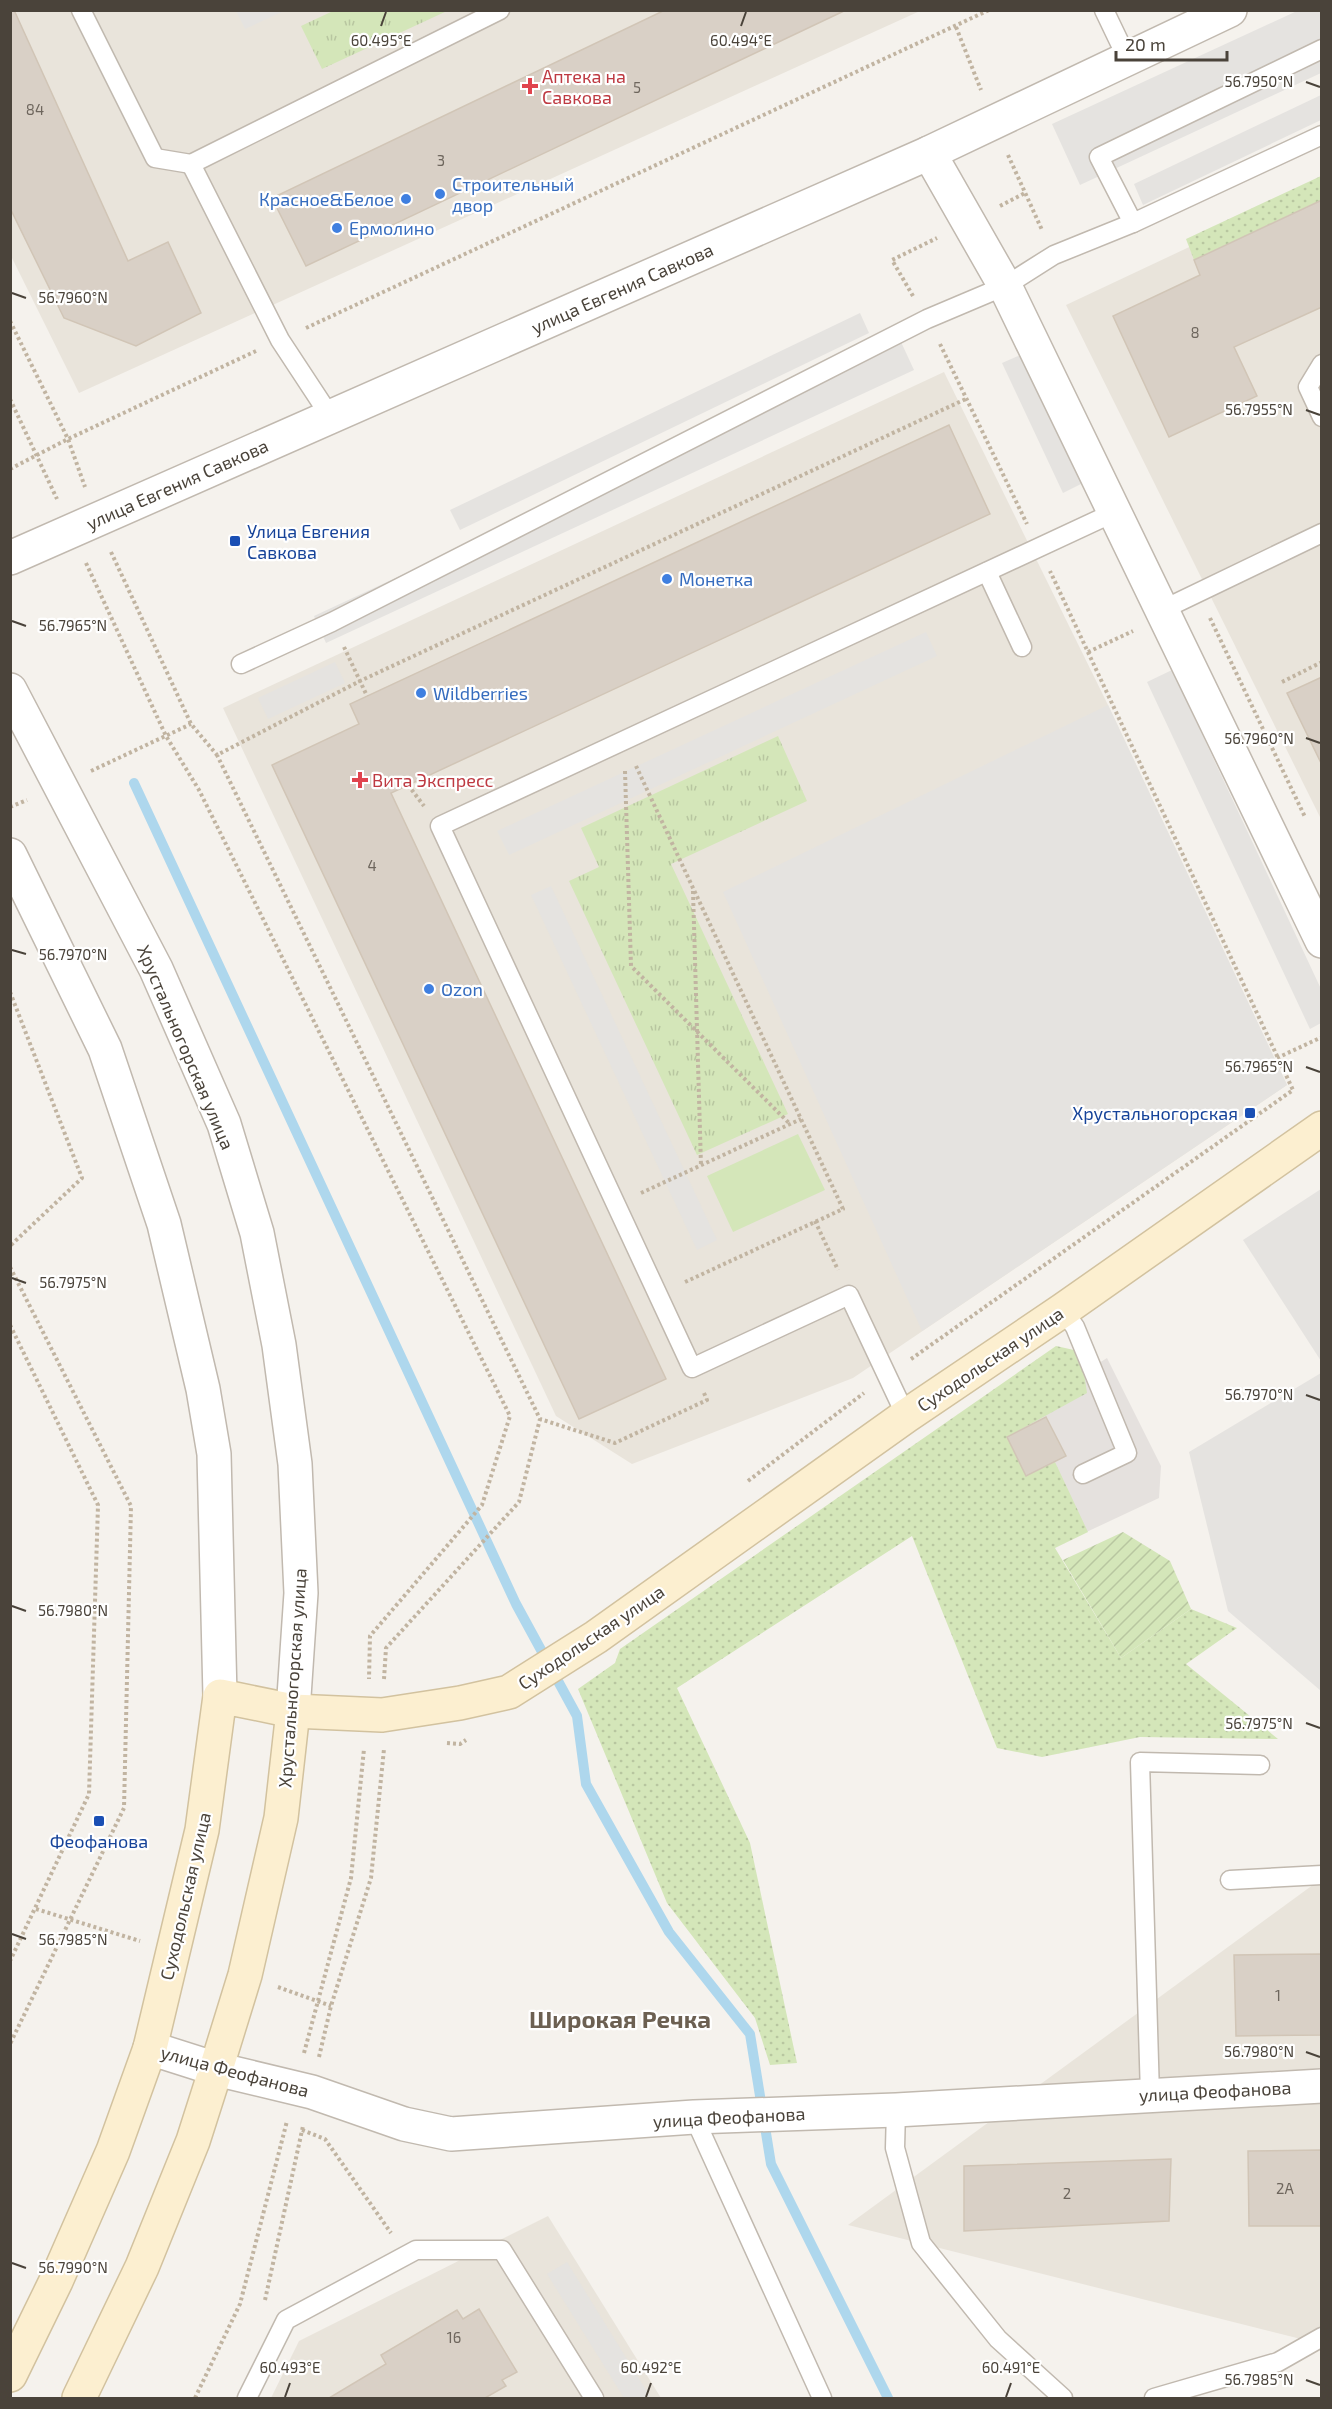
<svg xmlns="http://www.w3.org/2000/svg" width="1332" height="2409" font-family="'Exo 2',sans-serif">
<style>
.residential{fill:#e9e4db}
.industrial{fill:#e5e1de}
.grass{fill:url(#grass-dots)}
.park{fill:url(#park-tufts)}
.garden{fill:url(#garden-furrows)}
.pitch{fill:#d4e6b9}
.parking{fill:#e5e3e0}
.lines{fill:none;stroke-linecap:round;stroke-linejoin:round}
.stream{stroke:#aed7ed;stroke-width:10}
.building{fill:#d9d0c6;stroke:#d1c5b6;stroke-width:1.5}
.service-casing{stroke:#c1b9af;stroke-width:21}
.minor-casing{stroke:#c1b9af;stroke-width:36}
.tertiary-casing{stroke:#c1b9af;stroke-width:36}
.secondary-casing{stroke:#d2c29f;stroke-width:36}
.path{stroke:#c1b4a1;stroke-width:4;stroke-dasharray:3 3;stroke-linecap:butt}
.service{stroke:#fff;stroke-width:18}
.minor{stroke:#fff;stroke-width:33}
.tertiary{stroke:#fff;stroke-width:33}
.secondary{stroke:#fcefd0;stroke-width:33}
.ticks{fill:none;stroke:#4a433a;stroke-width:2}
.health-dot{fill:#e0444e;stroke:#fff;stroke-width:2}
.shop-dot{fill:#3f7fe0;stroke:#fff;stroke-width:2}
.transit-dot{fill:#1a4fb4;stroke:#fff;stroke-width:2}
.labels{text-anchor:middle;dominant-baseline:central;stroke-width:4.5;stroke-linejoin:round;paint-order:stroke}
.number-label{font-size:15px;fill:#6e665d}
.health-label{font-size:18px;fill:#be3a42;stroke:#fff;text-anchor:start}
.shop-label{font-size:18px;fill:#366cbe;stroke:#fff;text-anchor:start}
.street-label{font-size:18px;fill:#4a433a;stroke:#fff}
.transit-label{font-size:18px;fill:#164399;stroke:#fff;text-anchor:start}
.district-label{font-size:24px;font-weight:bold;fill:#6c6052;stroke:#fff}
.ticks-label{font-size:15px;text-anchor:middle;fill:#4a433a;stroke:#fff;stroke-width:4.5;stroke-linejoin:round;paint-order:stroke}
</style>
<defs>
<pattern id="grass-dots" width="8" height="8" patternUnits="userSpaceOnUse" patternTransform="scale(1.5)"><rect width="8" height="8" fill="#d4e6b9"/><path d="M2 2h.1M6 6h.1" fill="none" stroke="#b8c6a0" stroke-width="1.8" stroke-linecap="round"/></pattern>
<pattern id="park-tufts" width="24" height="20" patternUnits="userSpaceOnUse" patternTransform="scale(1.5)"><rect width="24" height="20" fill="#d4e6b9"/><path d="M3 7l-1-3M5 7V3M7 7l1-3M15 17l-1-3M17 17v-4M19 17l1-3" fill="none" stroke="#b8c6a0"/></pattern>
<pattern id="garden-furrows" width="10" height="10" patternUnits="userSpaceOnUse" patternTransform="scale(1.5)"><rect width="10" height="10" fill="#d4e6b9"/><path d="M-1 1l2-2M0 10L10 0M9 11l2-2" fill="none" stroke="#b8c6a0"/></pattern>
</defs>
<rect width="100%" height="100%" fill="#f5f2ed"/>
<!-- residential -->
<g class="residential">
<polygon points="11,11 920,11 79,393 11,256"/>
<polygon points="1321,185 1321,819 1066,305"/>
<polygon points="944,372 1108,705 1287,1085 853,1378 632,1464 556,1416 223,708"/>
<polygon points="1321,1879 1321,2344 848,2225"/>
<polygon points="548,2216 661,2398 271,2398 299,2341"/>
</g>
<!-- industrial -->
<polygon class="industrial" points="1107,1358 1161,1466 1159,1498 982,1581 934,1467"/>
<!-- grass -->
<g class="grass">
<polygon points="1321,176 1321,200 1194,260 1186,239"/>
<polygon points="1056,1346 1074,1350 1084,1373 1087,1393 1007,1437 1026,1475 1055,1462 1088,1532 1055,1548 1121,1658 1191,1609 1237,1628 1186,1664 1278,1739 1140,1737 1042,1757 997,1748 912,1536 677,1688 750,1843 797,2063 770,2065 755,2018 667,1903 578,1689 615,1663 620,1649"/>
</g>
<!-- park -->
<g class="park">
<polygon points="333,11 333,10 447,11 322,69 301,26"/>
<polygon points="778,736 807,801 671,864 788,1114 697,1155 569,881 599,867 581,828"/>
</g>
<!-- garden -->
<polygon class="garden" points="1123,1532 1170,1561 1191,1609 1121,1658 1063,1560"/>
<!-- pitch -->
<polygon class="pitch" points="798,1134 825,1190 733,1232 707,1176"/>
<!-- parking -->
<g class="parking">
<polygon points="236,11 284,11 245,29"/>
<polygon points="1297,11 1321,11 1321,73 1080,185 1052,124"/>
<polygon points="1321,95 1321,120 1143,205 1134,184"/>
<polygon points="860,313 869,333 460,530 450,510"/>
<polygon points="901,342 914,370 326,643 314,616"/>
<polygon points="1025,353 1085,482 1063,493 1002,363"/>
<polygon points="926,632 937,656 509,855 497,831"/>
<polygon points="335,662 345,683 268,719 258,698"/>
<polygon points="1172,670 1321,989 1321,1023 1310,1029 1147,682"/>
<polygon points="1108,705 1287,1085 922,1331 723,892"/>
<polygon points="551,886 717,1240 697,1250 531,895"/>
<polygon points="1321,1189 1321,1361 1243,1240"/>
<polygon points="1321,1373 1321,1691 1228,1611 1189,1452"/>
<polygon points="567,2262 651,2398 624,2398 547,2274"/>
</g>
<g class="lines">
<!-- stream -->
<polyline class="stream" points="134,783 516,1604 577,1716 586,1784 669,1932 750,2034 771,2164 888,2398"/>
</g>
<!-- building -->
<g class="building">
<polygon points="10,10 14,10 128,261 168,242 201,313 136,346 64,318 10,208"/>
<polygon points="665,10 846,10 306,266 272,198"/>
<polygon points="1322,200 1322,307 1234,347 1257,396 1169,437 1113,316 1200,275 1194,260"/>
<polygon points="949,425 990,514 391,793 666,1379 579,1419 272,765 359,724 350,704"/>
<polygon points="1322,677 1322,765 1287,693"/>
<polygon points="1046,1417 1066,1456 1026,1476 1007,1437"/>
<polygon points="1322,1954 1322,2035 1236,2036 1234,1955"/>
<polygon points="1322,2150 1322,2226 1249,2226 1248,2151"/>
<polygon points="1171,2159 1169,2221 964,2231 964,2166"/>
<polygon points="479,2309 517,2372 502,2380 506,2386 485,2398 329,2398 386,2364 381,2355 457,2310 463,2319"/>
</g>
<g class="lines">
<!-- service casing -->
<g class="service-casing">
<g id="service">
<polyline points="81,10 155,158 191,164 500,10"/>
<polyline points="1104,10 1127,58"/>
<polyline points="191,164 280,340 330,416"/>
<polyline points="1133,223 1099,157 1322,49"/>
<polyline points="1322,364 1308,387 1322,417"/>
<polyline points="987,572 1022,647"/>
<polyline points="1162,610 1322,533"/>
<polyline points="241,664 332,622 927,319 1005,286 1054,255 1133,223 1322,135"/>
<polyline points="1063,1310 1075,1327 1127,1453 1083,1474"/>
<polyline points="906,1416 849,1295 692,1368 440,826 1115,512"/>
<polyline points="1230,1880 1322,1875"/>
<polyline points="1150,2095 1140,1762 1260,1765"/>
<polyline points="896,2110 895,2148 921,2243 998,2339 1063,2398"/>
<polyline points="694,2117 822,2398"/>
<polyline points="247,2398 286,2320 416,2250 502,2250 594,2398"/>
<polyline points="1154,2398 1278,2362 1322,2337"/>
</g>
</g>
<!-- minor casing -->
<g class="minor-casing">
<g id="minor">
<polyline points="929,153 1005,286 1322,941"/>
<polyline points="10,558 929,153 1230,10"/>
</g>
</g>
<!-- tertiary casing -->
<g class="tertiary-casing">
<g id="tertiary">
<polyline points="10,690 156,969 224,1124 257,1233 279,1345 295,1464 301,1593 293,1711"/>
<polyline points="10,855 105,1049 164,1224 203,1389 214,1454 220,1696"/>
<polyline points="150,2048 216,2069 312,2092 404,2124 451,2134 694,2117 896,2110 1322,2086"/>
</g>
</g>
<!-- secondary casing -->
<g class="secondary-casing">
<g id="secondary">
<polyline points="10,2375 56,2281 113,2151 150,2048 202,1830 220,1696 293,1711 382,1715 460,1703 509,1692 596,1637 906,1416 1063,1310 1322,1128"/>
<polyline points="79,2398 142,2267 193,2141 216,2069 245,1975 281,1818 293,1711"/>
</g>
</g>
<!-- path -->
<g class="path">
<polyline points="956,27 981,90"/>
<polyline points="1008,155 1042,230"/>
<polyline points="1000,206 1025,193"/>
<polyline points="913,296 892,260 937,238"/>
<polyline points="10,321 68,439 85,487"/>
<polyline points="306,328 989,10"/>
<polyline points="940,344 1027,524"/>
<polyline points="10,399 57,499"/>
<polyline points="10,469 68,439 256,351"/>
<polyline points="111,552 191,724 217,755"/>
<polyline points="86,563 166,736 199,790 510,1416 482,1505 370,1636 369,1679"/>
<polyline points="1210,618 1305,817"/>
<polyline points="344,647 367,696"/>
<polyline points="1088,652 1133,631"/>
<polyline points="1282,682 1322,662"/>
<polyline points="636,766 843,1209 683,1283"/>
<polyline points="91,771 191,724"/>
<polyline points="625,771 631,966 790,1124"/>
<polyline points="408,785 424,806"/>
<polyline points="10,807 27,800"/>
<polyline points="693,891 701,1166"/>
<polyline points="10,992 82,1178 10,1246"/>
<polyline points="1277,1058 1322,1037"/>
<polyline points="641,1193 801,1119"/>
<polyline points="815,1221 838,1270"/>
<polyline points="10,1267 131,1506 124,1808 10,2044"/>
<polyline points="10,1325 98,1505 89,1794 10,1961"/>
<polyline points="911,1359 1293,1090 1050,571"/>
<polyline points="704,1393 707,1400 615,1443 540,1419 217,755 360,681 968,398"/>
<polyline points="748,1481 864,1393"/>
<polyline points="384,1679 386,1648 519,1502 540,1419"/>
<polyline points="447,1743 460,1744 466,1740"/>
<polyline points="36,1909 140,1941"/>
<polyline points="278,1987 331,2006"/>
<polyline points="304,2053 351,1878 364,1749"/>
<polyline points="319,2057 331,2006 371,1878 384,1749"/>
<polyline points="302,2130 325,2139 391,2233"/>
<polyline points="265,2300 303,2126"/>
<polyline points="195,2398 240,2304 287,2121"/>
</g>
<!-- service -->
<use href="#service" class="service"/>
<!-- minor -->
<use href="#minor" class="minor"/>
<!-- tertiary -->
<use href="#tertiary" class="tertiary"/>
<!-- secondary -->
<use href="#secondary" class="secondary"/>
</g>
<!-- ticks -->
<path class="ticks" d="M381 26 386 12M741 26 746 12M1306 82 1320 87M12 293 26 298M1306 410 1320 415M12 621 26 626M1306 738 1320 743M12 950 26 954M1306 1067 1320 1072M12 1278 26 1283M1306 1395 1320 1400M12 1606 26 1611M1306 1723 1320 1728M12 1934 26 1939M1306 2052 1320 2057M12 2263 26 2268M1306 2380 1320 2385M285 2397 290 2383M646 2397 651 2383M1006 2397 1011 2383"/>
<!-- markers -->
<g class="health-dot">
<path d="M527 77h6v6h6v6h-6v6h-6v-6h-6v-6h6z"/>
<path d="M357 771h6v6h6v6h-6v6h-6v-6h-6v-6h6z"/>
</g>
<g class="shop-dot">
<circle cx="440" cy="194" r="6"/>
<circle cx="406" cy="199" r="6"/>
<circle cx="337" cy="228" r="6"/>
<circle cx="667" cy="579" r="6"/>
<circle cx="421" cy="693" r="6"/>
<circle cx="429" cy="989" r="6"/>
</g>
<g class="transit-dot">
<rect x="229" y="535" width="12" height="12" rx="3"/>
<rect x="1244" y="1107" width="12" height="12" rx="3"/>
<rect x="93" y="1815" width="12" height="12" rx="3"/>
</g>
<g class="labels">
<!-- number labels -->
<g class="number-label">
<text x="637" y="87">5</text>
<text x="35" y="109">84</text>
<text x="441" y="160">3</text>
<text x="1195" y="332">8</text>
<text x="372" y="865">4</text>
<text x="1278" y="1995">1</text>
<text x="1285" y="2188">2А</text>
<text x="1067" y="2193">2</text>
<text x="454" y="2337">16</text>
</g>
<!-- health labels -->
<g class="health-label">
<text x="542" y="76">Аптека на<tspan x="542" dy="21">Савкова</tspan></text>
<text x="372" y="780">Вита Экспресс</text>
</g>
<!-- shop labels -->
<g class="shop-label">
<text x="452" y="184">Строительный<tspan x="452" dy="21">двор</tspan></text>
<text x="394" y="199" text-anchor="end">Красное&amp;Белое</text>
<text x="349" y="228">Ермолино</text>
<text x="679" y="579">Монетка</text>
<text x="433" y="693">Wildberries</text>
<text x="441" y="989">Ozon</text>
</g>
<!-- street labels -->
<g class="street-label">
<text transform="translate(622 288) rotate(-24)">улица Евгения Савкова</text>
<text transform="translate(177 484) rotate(-24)">улица Евгения Савкова</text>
<text transform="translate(186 1047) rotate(67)">Хрустальногорская улица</text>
<text transform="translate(990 1359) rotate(-34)">Суходольская улица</text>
<text transform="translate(591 1637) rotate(-34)">Суходольская улица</text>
<text transform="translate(292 1678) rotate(-86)">Хрустальногорская улица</text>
<text transform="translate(185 1896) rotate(-77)">Суходольская улица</text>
<text transform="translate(235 2071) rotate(15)">улица Феофанова</text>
<text transform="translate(1215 2091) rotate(-3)">улица Феофанова</text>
<text transform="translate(729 2117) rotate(-3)">улица Феофанова</text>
</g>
<!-- transit labels -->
<g class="transit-label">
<text x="247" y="531">Улица Евгения<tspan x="247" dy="21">Савкова</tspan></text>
<text x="1238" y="1113" text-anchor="end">Хрустальногорская</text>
<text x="99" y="1841" text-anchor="middle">Феофанова</text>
</g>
<!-- district labels -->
<g class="district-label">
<text x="620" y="2018">Широкая Речка</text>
</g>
</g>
<g class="ticks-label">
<text x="381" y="46">60.495°E</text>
<text x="741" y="46">60.494°E</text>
<text x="1259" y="87">56.7950°N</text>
<text x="73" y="303">56.7960°N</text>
<text x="1259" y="415">56.7955°N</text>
<text x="73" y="631">56.7965°N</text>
<text x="1259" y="744">56.7960°N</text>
<text x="73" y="960">56.7970°N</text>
<text x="1259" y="1072">56.7965°N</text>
<text x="73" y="1288">56.7975°N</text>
<text x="1259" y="1400">56.7970°N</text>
<text x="73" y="1616">56.7980°N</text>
<text x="1259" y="1729">56.7975°N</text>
<text x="73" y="1945">56.7985°N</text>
<text x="1259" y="2057">56.7980°N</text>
<text x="73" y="2273">56.7990°N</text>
<text x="290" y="2373">60.493°E</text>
<text x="651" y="2373">60.492°E</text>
<text x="1011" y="2373">60.491°E</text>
<text x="1259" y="2385">56.7985°N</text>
</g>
<!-- border -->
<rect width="1332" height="2409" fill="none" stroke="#4a433a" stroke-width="24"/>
<!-- scale -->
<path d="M1116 51v9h111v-9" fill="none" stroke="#4a433a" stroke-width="3"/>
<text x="1125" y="51" font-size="18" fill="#4a433a" stroke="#ffffff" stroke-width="4.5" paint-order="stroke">20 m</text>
</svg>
